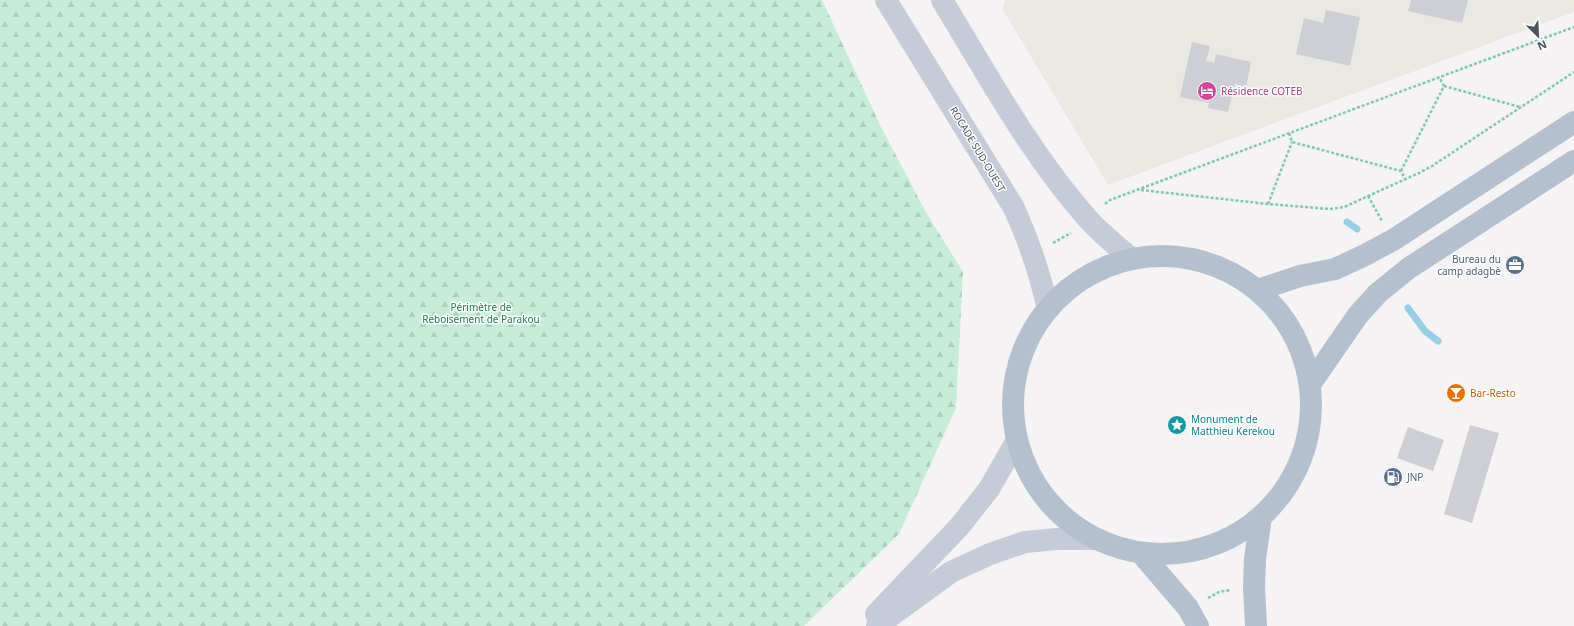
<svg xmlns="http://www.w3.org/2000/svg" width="1574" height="626" font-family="'Noto Sans',sans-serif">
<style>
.commercial{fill:#eae8e2}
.forest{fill:url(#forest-firs)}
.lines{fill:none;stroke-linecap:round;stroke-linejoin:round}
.stream{stroke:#98cfe6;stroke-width:7}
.building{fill:#cdcfd4}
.path{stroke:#81c8ab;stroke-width:2.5;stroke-dasharray:3 2;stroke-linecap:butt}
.secondary{stroke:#c6ccd7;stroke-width:22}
.primary{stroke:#b5c0ce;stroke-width:22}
.labels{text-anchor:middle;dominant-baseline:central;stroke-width:3;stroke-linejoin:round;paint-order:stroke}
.hotel-label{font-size:10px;fill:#b23c85;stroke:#fff;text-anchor:start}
.street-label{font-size:10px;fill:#4c545f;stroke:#fff}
.service-label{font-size:10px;fill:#4e5e75;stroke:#fff;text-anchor:end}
.park-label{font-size:10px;fill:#217c56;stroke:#fff}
.food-label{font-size:10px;fill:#c56008;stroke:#fff;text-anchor:start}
.culture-label{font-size:10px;fill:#0d838f;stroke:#fff;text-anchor:start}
</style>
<defs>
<pattern id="forest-firs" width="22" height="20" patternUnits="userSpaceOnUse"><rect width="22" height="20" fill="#c7edd9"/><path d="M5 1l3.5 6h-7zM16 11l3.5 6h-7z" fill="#adcdbd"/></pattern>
</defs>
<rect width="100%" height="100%" fill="#f5f3f3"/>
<!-- commercial -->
<polygon class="commercial" points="1005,0 1574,0 1574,12 1108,185 1003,10"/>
<!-- forest -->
<polygon class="forest" points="0,0 822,0 881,127 927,214 963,272 956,408 899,534 804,626 0,626"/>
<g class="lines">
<!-- stream -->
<g class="stream">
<polyline points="1347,222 1357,229"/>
<polyline points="1408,308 1425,331 1438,341"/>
</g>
</g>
<!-- building -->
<g class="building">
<polygon points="1411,0 1468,0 1462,23 1408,11"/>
<polygon points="1326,10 1360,17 1350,66 1296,54 1304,18 1323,23"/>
<polygon points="1192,42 1210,46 1206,61 1214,63 1216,54 1251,62 1246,87 1235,84 1228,112 1208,108 1209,103 1180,97"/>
<polygon points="1470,425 1499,433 1472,523 1444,514"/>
<polygon points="1408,427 1444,440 1433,471 1397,458"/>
</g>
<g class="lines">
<!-- path -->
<g class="path">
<polyline points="1444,86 1520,107"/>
<polyline points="1289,133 1292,142 1401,171 1405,179"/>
<polyline points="1401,171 1444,86 1439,77"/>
<polyline points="1141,190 1268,204 1330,209 1344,207 1419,173 1432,166 1574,72"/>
<polyline points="1368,196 1382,221"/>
<polyline points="1105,204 1110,200 1574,27"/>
<polyline points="1268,204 1292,142"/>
<polyline points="1053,243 1071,233"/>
<polyline points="1208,598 1219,592 1231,590"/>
</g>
<!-- secondary -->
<g class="secondary">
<path d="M886 0 1014 208C1029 241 1040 274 1048 309"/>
<path d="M942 0C987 74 1029 152 1087 218 1100 233 1117 246 1132 259"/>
<polyline points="876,614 959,527 989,489 1017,440"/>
<polyline points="877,626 951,572 990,554 1025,542 1057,539 1095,539"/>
</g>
<!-- primary -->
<g class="primary">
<circle cx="1162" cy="405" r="149"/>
<polyline points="1258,290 1300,276 1335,269 1365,255 1393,240 1574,122"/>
<polyline points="1311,383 1358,315 1378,293 1409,268 1574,161"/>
<polyline points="1141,553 1188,608 1198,626"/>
<polyline points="1256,626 1254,587 1255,559 1261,517"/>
</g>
</g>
<!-- icons -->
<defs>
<g id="hotel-disc" transform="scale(1)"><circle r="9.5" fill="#d1479c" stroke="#fff"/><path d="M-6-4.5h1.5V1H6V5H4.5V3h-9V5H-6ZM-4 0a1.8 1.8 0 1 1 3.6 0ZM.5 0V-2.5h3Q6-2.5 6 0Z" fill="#fff"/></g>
<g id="office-disc" transform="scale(1)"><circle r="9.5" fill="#5c6f8a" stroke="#fff"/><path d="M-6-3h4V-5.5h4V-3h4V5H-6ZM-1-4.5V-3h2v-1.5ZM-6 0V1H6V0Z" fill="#fff"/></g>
<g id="bar-disc" transform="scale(1)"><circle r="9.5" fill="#e8710a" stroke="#fff"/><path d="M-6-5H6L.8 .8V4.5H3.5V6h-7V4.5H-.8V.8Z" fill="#fff"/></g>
<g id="sight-disc" transform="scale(1)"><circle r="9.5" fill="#0f9aa8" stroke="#fff"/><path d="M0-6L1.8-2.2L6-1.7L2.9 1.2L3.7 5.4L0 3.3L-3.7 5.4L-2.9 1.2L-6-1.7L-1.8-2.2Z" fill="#fff"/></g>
<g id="fuel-disc" transform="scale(1)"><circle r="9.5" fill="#5c6f8a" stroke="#fff"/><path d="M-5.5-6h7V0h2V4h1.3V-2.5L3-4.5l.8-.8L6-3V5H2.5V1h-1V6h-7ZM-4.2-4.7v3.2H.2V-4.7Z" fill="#fff"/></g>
</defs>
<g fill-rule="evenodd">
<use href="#hotel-disc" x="1207" y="91"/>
<use href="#office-disc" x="1515" y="265"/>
<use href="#bar-disc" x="1456" y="393"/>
<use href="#sight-disc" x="1177" y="425"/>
<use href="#fuel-disc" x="1393" y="477"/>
</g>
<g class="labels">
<!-- hotel labels -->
<g class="hotel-label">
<text x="1221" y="91">Résidence COTEB</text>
</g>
<!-- street labels -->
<g class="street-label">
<text transform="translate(978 149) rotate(59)">ROCADE SUD-OUEST</text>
</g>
<!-- service labels -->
<g class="service-label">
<text x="1501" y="259">Bureau du<tspan x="1501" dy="12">camp adagbè</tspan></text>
<text x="1407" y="477" text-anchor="start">JNP</text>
</g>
<!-- park labels -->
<g class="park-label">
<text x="481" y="307">Périmètre de<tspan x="481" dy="12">Reboisement de Parakou</tspan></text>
</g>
<!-- food labels -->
<g class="food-label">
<text x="1470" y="393">Bar-Resto</text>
</g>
<!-- culture labels -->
<g class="culture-label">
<text x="1191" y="419">Monument de<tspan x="1191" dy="12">Matthieu Kerekou</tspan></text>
</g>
</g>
<!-- north arrow -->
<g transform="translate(1538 36) rotate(156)" stroke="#ffffff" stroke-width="3" paint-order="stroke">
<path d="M0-3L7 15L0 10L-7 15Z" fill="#4c545f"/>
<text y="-6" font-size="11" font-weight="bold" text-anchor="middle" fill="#4c545f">N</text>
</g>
</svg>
